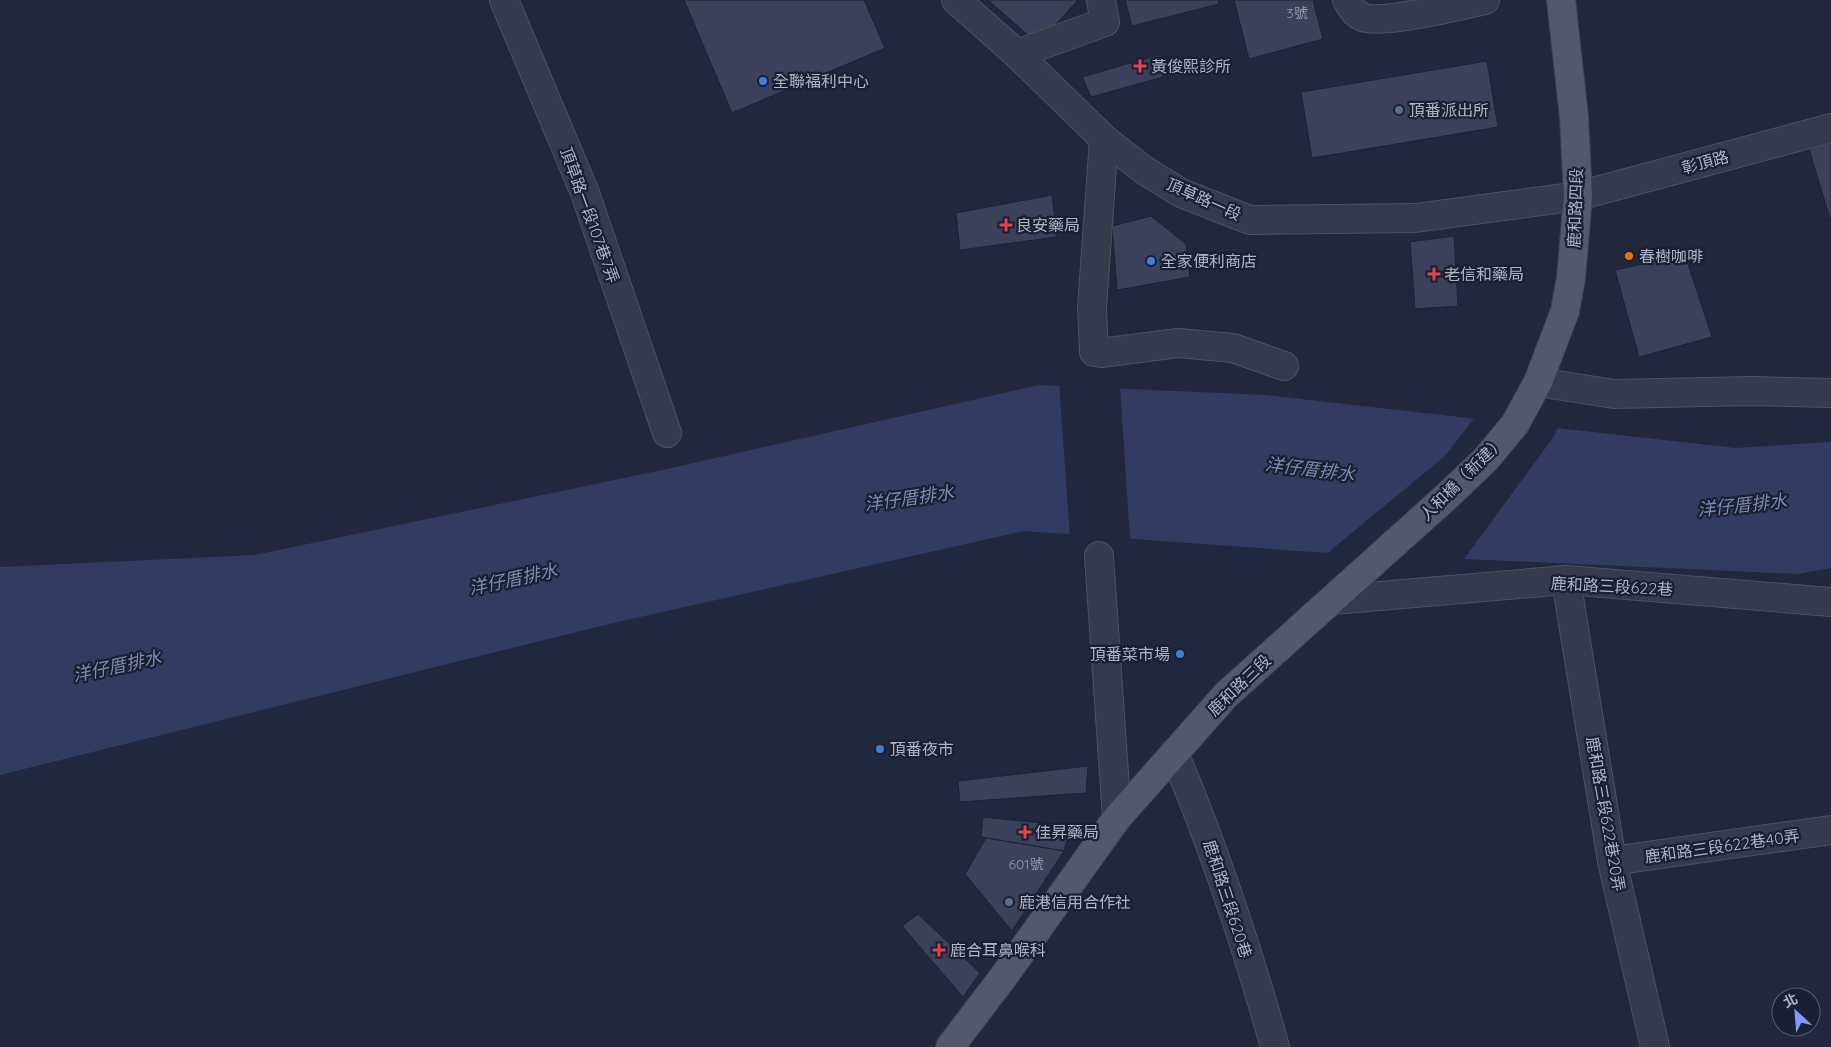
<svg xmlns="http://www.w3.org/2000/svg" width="1831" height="1047" font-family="Quicksand,'Noto Sans TC',sans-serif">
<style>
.water{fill:#323c63}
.pier{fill:#21273c}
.building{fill:#3b415b;stroke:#1c2133}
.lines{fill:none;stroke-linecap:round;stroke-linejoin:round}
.minor-casing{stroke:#4d5264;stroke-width:30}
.major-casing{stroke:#3e4355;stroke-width:30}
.minor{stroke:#353a4d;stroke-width:28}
.major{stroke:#53596d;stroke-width:28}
.health-dot{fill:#e0444e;stroke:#1a1f31;stroke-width:2}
.shop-dot{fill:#3f7fe0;stroke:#1a1f31;stroke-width:2}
.service-dot{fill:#5c6f8a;stroke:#1a1f31;stroke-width:2}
.food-dot{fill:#e8710a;stroke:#1a1f31;stroke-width:2}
.labels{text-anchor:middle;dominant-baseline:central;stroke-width:4.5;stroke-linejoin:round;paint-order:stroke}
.number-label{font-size:14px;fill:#9398ad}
.poi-label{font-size:16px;fill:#b0b5c8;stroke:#1a1f31;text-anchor:start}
.street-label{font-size:16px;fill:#b0b5c8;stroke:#1a1f31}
.water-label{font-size:18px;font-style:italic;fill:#7e8bb6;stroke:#1a1f31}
</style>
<rect width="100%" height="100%" fill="#21273c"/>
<!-- water -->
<polygon class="water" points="1039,385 1266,395 1735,448 1831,442 1831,568 1798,574 1313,552 1024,531 609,624 0,775 0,567 255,555 667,469"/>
<!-- pier -->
<g class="pier">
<polygon points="1059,383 1120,386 1130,539 1114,540 1070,537"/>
<polygon points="1476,416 1559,426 1552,439 1464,559 1325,555 1445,456"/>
</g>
<!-- building -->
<g class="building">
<polygon points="684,0 864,0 885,48 732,113"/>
<polygon points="988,0 1078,0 1038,44"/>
<polygon points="1125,0 1218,0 1219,4 1132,26"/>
<polygon points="1234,0 1313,0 1323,39 1249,59"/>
<polygon points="1158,55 1163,77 1091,97 1082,77"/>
<polygon points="1487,61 1498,127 1312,158 1301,92"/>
<polygon points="1831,143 1831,222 1809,149"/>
<polygon points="1052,195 1057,237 960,250 956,213"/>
<polygon points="1151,216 1186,244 1190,277 1117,290 1112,226"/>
<polygon points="1454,236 1458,306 1415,309 1410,242"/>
<polygon points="1685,255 1712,337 1639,357 1615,270"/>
<polygon points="1088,766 1086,793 960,802 958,781"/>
<polygon points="983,817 1071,826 1064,851 981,837"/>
<polygon points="986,838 1064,851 1012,931 965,874"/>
<polygon points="918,914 980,973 963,997 902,926"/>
</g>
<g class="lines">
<!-- minor casing -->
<g class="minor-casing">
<g id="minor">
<polyline points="504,0 585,193 667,433"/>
<polyline points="956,0 1017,54 1104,139 1144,170 1181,193 1250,220 1415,218 1578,196 1831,128"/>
<path d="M1347 0C1350 6 1355 14 1362 17 1381 25 1462 5 1485 0"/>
<polyline points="1017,54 1105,22 1101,0"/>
<polyline points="1104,139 1092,307 1094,352 1101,353 1178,343 1233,348 1284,366"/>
<polyline points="1538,382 1614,394 1753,391 1831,393"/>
<polyline points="1099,556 1117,818"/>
<polyline points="1566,580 1612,861 1655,1047"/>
<polyline points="1333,600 1566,580 1831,602"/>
<path d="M1174 753C1214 848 1247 947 1275 1047"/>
<polyline points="1612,861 1831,830"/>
</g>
</g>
<!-- major casing -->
<g class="major-casing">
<polyline id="major" points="950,1047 1004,976 1117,818 1226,695 1446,497 1486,459 1515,424 1538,382 1565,311 1571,278 1578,196 1574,117 1561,0"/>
</g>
<!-- minor -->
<use href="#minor" class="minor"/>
<!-- major -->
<use href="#major" class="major"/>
</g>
<!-- markers -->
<g class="health-dot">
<path d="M1137.5 58.5h5v5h5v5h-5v5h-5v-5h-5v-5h5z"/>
<path d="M1003.5 217.5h5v5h5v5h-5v5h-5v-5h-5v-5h5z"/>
<path d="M1431.5 266.5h5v5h5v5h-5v5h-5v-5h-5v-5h5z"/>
<path d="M1022.5 824.5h5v5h5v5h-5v5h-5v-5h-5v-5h5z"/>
<path d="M936.5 942.5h5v5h5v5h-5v5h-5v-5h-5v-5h5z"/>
</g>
<g class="shop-dot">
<circle cx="763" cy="81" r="5"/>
<circle cx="1151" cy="261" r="5"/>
<circle cx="1180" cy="654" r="5"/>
<circle cx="880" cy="749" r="5"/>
</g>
<g class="service-dot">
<circle cx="1399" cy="110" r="5"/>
<circle cx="1009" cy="902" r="5"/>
</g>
<circle class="food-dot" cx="1629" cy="256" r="5"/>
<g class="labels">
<!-- number labels -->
<g class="number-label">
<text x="1297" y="13">3號</text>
<text x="1026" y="864">601號</text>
</g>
<!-- poi labels -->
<g class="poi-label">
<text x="1151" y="66">黃俊熙診所</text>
<text x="773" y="81">全聯福利中心</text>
<text x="1409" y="110">頂番派出所</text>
<text x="1016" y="225">良安藥局</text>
<text x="1639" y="256">春樹咖啡</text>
<text x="1161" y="261">全家便利商店</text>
<text x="1444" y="274">老信和藥局</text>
<text x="1170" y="654" text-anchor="end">頂番菜市場</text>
<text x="890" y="749">頂番夜市</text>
<text x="1035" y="832">佳昇藥局</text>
<text x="1019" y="902">鹿港信用合作社</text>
<text x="950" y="950">鹿合耳鼻喉科</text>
</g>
<!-- street labels -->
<g class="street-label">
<text transform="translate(1705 162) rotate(-15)">彰頂路</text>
<text transform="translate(1204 199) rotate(24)">頂草路一段</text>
<text transform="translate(1575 208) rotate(-88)">鹿和路四段</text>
<text transform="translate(590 215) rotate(70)">頂草路一段107巷7弄</text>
<text transform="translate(1462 478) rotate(-45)">人和橋（新建）</text>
<text transform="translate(1612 586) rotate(3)">鹿和路三段622巷</text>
<text transform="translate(1239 685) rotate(-44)">鹿和路三段</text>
<text transform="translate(1606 814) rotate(80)">鹿和路三段622巷20弄</text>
<text transform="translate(1722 846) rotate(-8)">鹿和路三段622巷40弄</text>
<text transform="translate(1228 899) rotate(72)">鹿和路三段620巷</text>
</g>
<!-- water labels -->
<g class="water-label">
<text transform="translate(1310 469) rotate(7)">洋仔厝排水</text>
<text transform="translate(909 498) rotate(-8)">洋仔厝排水</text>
<text transform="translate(1742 505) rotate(-6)">洋仔厝排水</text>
<text transform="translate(513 579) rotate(-12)">洋仔厝排水</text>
<text transform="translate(117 666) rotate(-12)">洋仔厝排水</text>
</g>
</g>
<!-- north arrow -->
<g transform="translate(1796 1012) rotate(334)"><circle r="24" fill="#1a1f31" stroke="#565b6d"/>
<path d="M0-4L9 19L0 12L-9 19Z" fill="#8198fd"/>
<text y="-8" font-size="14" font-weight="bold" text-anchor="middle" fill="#b0b5c8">北</text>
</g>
</svg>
